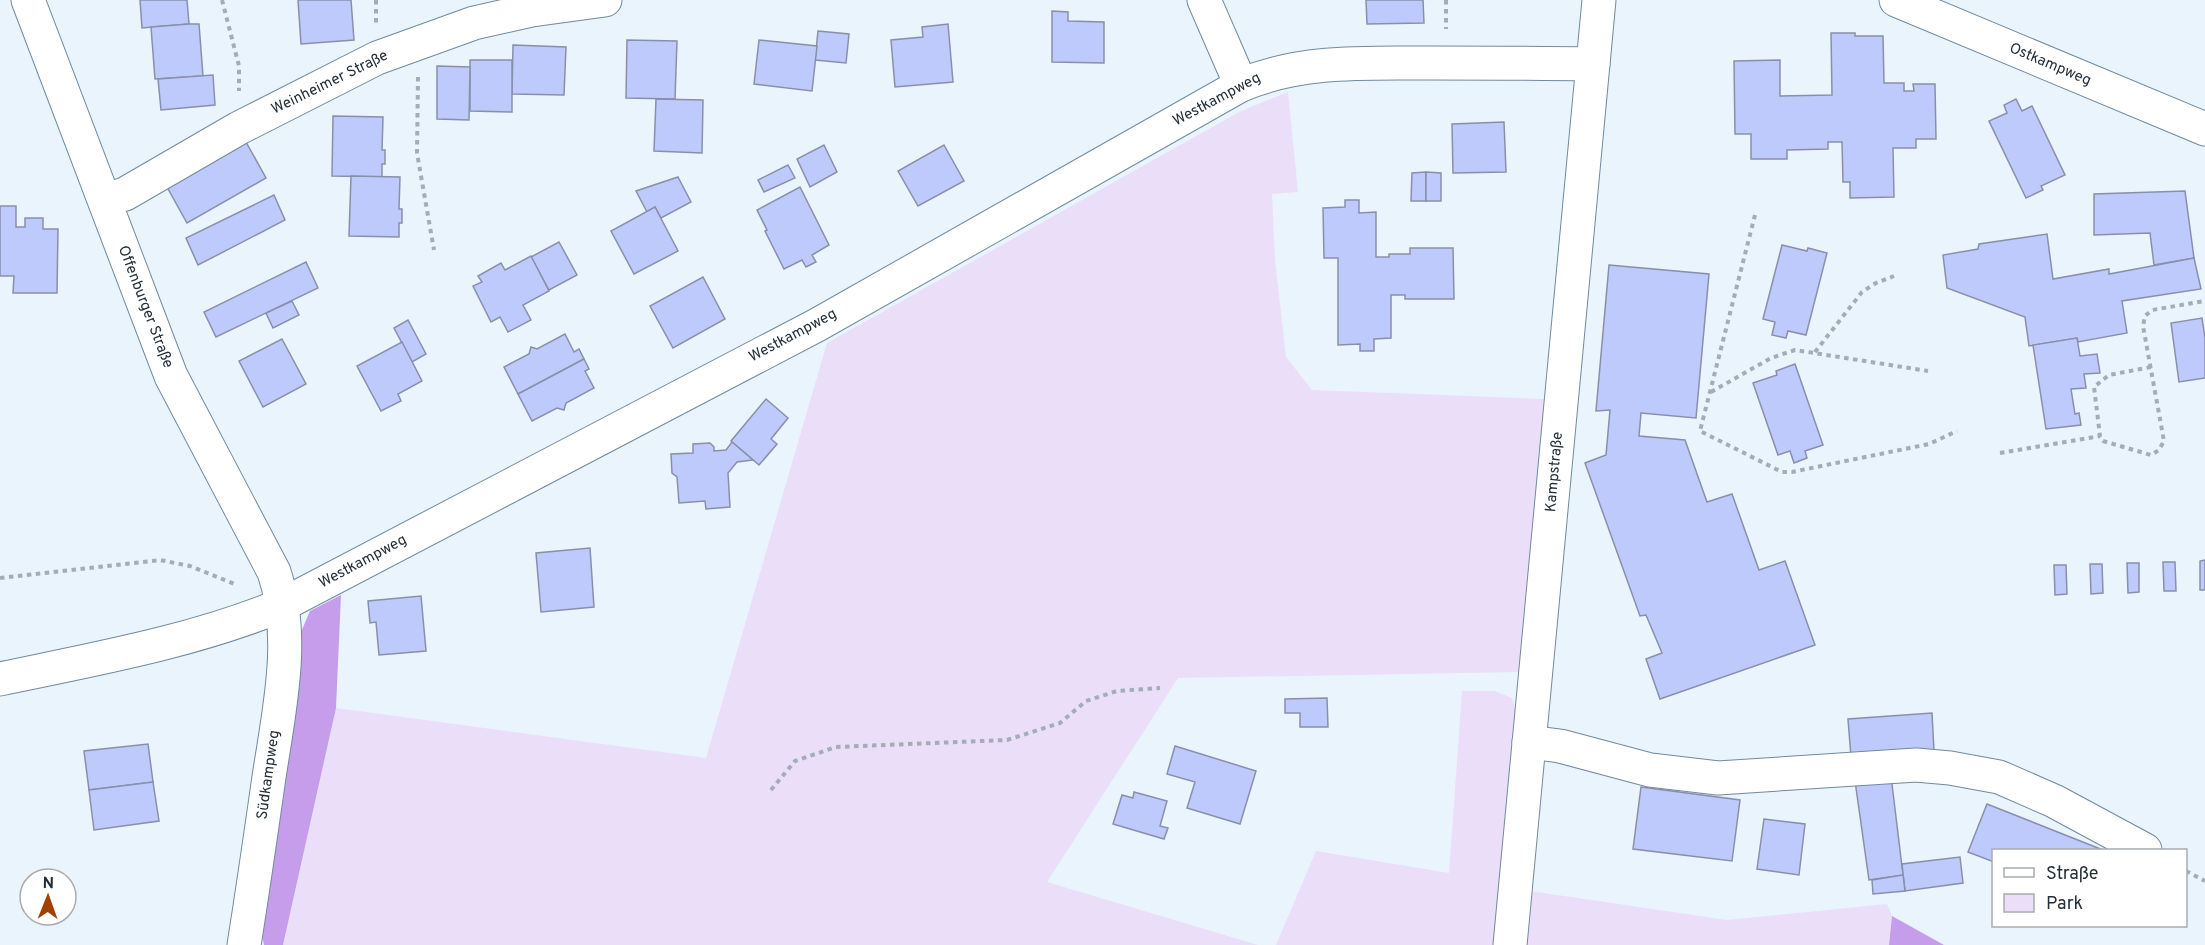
<svg xmlns="http://www.w3.org/2000/svg" width="2205" height="945" font-family="Overpass,sans-serif">
<style>
.green{fill:#ebdef8}
.forest{fill:#c69deb}
.building{fill:#bfcafc;stroke:#898fab;stroke-width:1.5}
.lines{fill:none;stroke-linecap:round;stroke-linejoin:round}
.minor-casing{stroke:#708a9f;stroke-width:35}
.path{stroke:#a2adb6;stroke-width:4;stroke-dasharray:4.5 4.5;stroke-linecap:butt}
.minor{stroke:#fff;stroke-width:33}
.labels{text-anchor:middle;dominant-baseline:central;stroke-width:6;stroke-linejoin:round;paint-order:stroke}
.street-label{font-size:15px;fill:#252f38;stroke:#fff}
</style>
<rect width="100%" height="100%" fill="#e9f4fd"/>
<!-- green -->
<g class="green">
<polygon points="1288,92 1298,192 1272,194 1275,260 1286,357 1312,390 1545,399 1520,672 1178,678 1047,882 1258,945 283,945 336,708 706,758 827,343 1241,111"/>
<polygon points="1462,691 1494,691 1512,698 1517,714 1495,945 1276,945 1316,851 1449,873"/>
<polygon points="1530,891 1727,920 1887,904 1892,916 1889,945 1525,945"/>
</g>
<!-- forest -->
<g class="forest">
<polygon points="341,595 336,708 283,945 264,945 261,931 299,686 301,632 310,611"/>
<polygon points="1892,916 1944,945 1889,945"/>
</g>
<!-- building -->
<g class="building">
<polygon points="140,0 187,0 189,24 142,28"/>
<polygon points="298,0 351,0 354,40 301,44"/>
<polygon points="1366,0 1423,0 1424,23 1367,24"/>
<polygon points="1052,11 1068,12 1068,21 1104,22 1104,63 1052,62"/>
<polygon points="189,24 199,24 203,76 155,79 151,27"/>
<polygon points="948,24 953,82 895,87 891,40 923,37 922,27"/>
<polygon points="818,31 849,34 846,63 815,60"/>
<polygon points="1831,33 1855,33 1855,36 1883,36 1884,83 1904,83 1904,91 1914,91 1913,84 1935,84 1936,139 1916,139 1916,148 1893,148 1894,197 1850,198 1850,182 1843,182 1842,142 1828,142 1828,149 1787,150 1787,159 1751,159 1751,134 1735,134 1734,61 1780,60 1780,96 1832,95"/>
<polygon points="627,40 677,41 675,99 626,98"/>
<polygon points="759,40 817,46 812,91 754,84"/>
<polygon points="513,45 566,47 564,95 512,94"/>
<polygon points="470,60 512,60 512,112 470,111"/>
<polygon points="437,66 470,67 469,120 437,119"/>
<polygon points="213,75 215,105 161,110 158,79"/>
<polygon points="656,99 703,100 702,153 654,151"/>
<polygon points="2016,99 2022,111 2032,106 2065,175 2041,186 2043,190 2026,198 1989,121 2007,113 2004,105"/>
<polygon points="333,116 383,117 382,150 385,150 385,164 382,164 382,177 332,176"/>
<polygon points="1504,122 1506,172 1453,173 1452,124"/>
<polygon points="246,142 266,178 187,223 167,187"/>
<polygon points="824,145 837,172 810,187 797,159"/>
<polygon points="944,145 964,181 918,206 898,171"/>
<polygon points="788,165 795,178 764,192 758,180"/>
<polygon points="1426,172 1426,201 1411,201 1412,173"/>
<polygon points="1426,172 1441,173 1441,201 1426,201"/>
<polygon points="351,176 400,177 399,209 402,209 402,223 399,223 399,237 349,236"/>
<polygon points="678,177 691,202 661,218 655,207 647,212 636,191"/>
<polygon points="800,187 829,245 812,255 816,262 806,267 802,260 784,269 765,231 767,230 757,210"/>
<polygon points="2185,191 2194,258 2154,265 2150,233 2094,235 2094,194"/>
<polygon points="274,195 285,220 198,265 186,238"/>
<polygon points="1345,200 1359,200 1359,213 1376,212 1376,257 1389,257 1389,254 1410,254 1410,248 1453,248 1454,299 1405,299 1405,295 1391,295 1391,338 1374,339 1374,351 1360,351 1360,344 1338,345 1338,258 1324,258 1323,208 1345,207"/>
<polygon points="0,206 16,206 16,227 25,227 25,218 43,218 43,229 58,229 57,293 13,293 14,276 0,276"/>
<polygon points="655,207 678,251 634,274 611,231"/>
<polygon points="2047,234 2053,279 2109,269 2109,274 2194,258 2201,289 2122,301 2127,333 2078,342 2077,338 2029,346 2025,317 1947,288 1943,255 1978,249 1979,244"/>
<polygon points="559,242 577,275 549,290 531,257"/>
<polygon points="1782,245 1807,251 1808,248 1827,253 1806,335 1788,331 1786,338 1772,335 1775,322 1763,319"/>
<polygon points="531,256 549,291 523,305 531,320 508,332 500,317 491,322 473,286 482,282 478,276 501,263 505,270"/>
<polygon points="306,262 318,288 216,337 204,312"/>
<polygon points="1609,265 1709,274 1696,418 1641,413 1639,436 1685,440 1707,502 1732,494 1759,570 1785,561 1815,645 1660,699 1646,659 1662,653 1646,615 1640,616 1585,463 1606,455 1610,410 1596,411"/>
<polygon points="703,277 725,319 673,348 650,306"/>
<polygon points="292,301 299,315 273,328 266,313"/>
<polygon points="2202,318 2205,338 2205,378 2179,382 2171,323"/>
<polygon points="408,320 426,354 412,362 394,328"/>
<polygon points="565,334 574,352 579,349 584,359 518,394 504,367 529,354 531,347 537,349"/>
<polygon points="2077,338 2080,356 2097,354 2100,373 2084,374 2086,388 2071,389 2075,414 2079,413 2081,425 2046,429 2033,345"/>
<polygon points="282,339 306,384 263,407 239,361"/>
<polygon points="402,342 422,381 398,394 401,401 381,411 357,366"/>
<polygon points="584,359 589,369 585,371 594,388 566,403 564,410 557,408 532,421 518,394"/>
<polygon points="1795,364 1823,445 1805,451 1807,458 1794,463 1790,451 1778,455 1753,383 1777,375 1776,371"/>
<polygon points="766,399 788,418 771,439 777,444 759,465 731,441"/>
<polygon points="732,442 753,460 737,462 728,473 730,507 706,509 705,501 679,503 677,477 672,473 671,454 693,453 693,444 710,443 714,447 714,451 726,450"/>
<polygon points="590,548 594,607 541,612 536,553"/>
<polygon points="2205,560 2205,590 2200,590 2200,561"/>
<polygon points="2163,562 2175,562 2176,591 2164,591"/>
<polygon points="2127,563 2139,563 2139,592 2128,593"/>
<polygon points="2090,564 2102,564 2103,593 2091,594"/>
<polygon points="2054,565 2066,565 2067,594 2055,595"/>
<polygon points="421,596 426,651 379,655 376,622 370,623 368,601"/>
<polygon points="1327,698 1328,727 1300,727 1300,713 1285,713 1285,699"/>
<polygon points="1932,713 1934,751 1851,757 1848,719"/>
<polygon points="148,744 153,782 89,790 84,751"/>
<polygon points="1175,746 1256,771 1240,824 1187,808 1195,782 1167,774"/>
<polygon points="1891,776 1903,875 1869,880 1855,781"/>
<polygon points="153,782 159,821 94,830 89,790"/>
<polygon points="1641,787 1740,800 1732,861 1633,849"/>
<polygon points="1134,792 1167,801 1160,826 1168,828 1164,839 1113,824 1122,795 1133,798"/>
<polygon points="1987,804 2103,850 1994,850 1994,862 1968,852"/>
<polygon points="1764,819 1805,824 1799,875 1757,869"/>
<polygon points="1960,857 1963,883 1905,891 1902,864"/>
<polygon points="1903,875 1905,891 1873,894 1872,880"/>
</g>
<g class="lines">
<!-- minor casing -->
<g class="minor-casing">
<g id="minor">
<path d="M28 0 171 376 274 572C296 637 279 711 269 777 261 833 253 889 244 945"/>
<polyline points="1204,0 1241,85"/>
<polyline points="1896,0 2205,129"/>
<polyline points="105,200 125,194 239,128 377,58 474,23 532,10 605,0"/>
<path d="M0 679C95 659 192 642 282 605L817 325 1241 85C1301 60 1363 63 1427 63 1482 63 1538 63 1593 64"/>
<polyline points="1529,742 1560,746 1650,770 1718,778 1916,765 1950,768 1999,777 2054,801 2145,850"/>
<polyline points="1510,945 1599,0"/>
</g>
</g>
<!-- path -->
<g class="path">
<polyline points="222,0 239,66 239,91"/>
<polyline points="376,0 376,24"/>
<polyline points="1446,0 1446,29"/>
<polyline points="418,77 417,153 434,250"/>
<polyline points="1755,215 1700,431 1782,472 1792,472 1929,444 1957,431"/>
<polyline points="1815,352 1862,292 1876,283 1894,276"/>
<polyline points="2151,367 2109,375 2094,387 2100,436 2103,441 2151,455 2159,450 2164,441 2143,326 2145,316 2152,310 2205,301"/>
<polyline points="1711,392 1771,358 1795,350 1928,371"/>
<polyline points="2000,453 2100,436"/>
<polyline points="0,578 160,560 190,566 237,585"/>
<polyline points="771,790 795,761 836,747 1007,740 1060,723 1086,701 1117,691 1160,688"/>
<polyline points="2186,871 2205,881"/>
</g>
<!-- minor -->
<use href="#minor" class="minor"/>
</g>
<g class="labels">
<!-- street labels -->
<g class="street-label">
<text transform="translate(2050 65) rotate(23)">Ostkampweg</text>
<text transform="translate(330 83) rotate(-26)">Weinheimer Straße</text>
<text transform="translate(1217 100) rotate(-28)">Westkampweg</text>
<text transform="translate(145 307) rotate(69)">Offenburger Straße</text>
<text transform="translate(793 336) rotate(-28)">Westkampweg</text>
<text transform="translate(1555 472) rotate(-85)">Kampstraße</text>
<text transform="translate(363 562) rotate(-28)">Westkampweg</text>
<text transform="translate(269 775) rotate(-82)">Südkampweg</text>
</g>
</g>
<!-- legend -->
<rect x="1992" y="849" width="195" height="78" fill="#ffffff" stroke="#a8acaf" stroke-width="1.5"/>
<rect x="2004" y="868" width="30" height="9" fill="#ffffff" stroke="#a8acaf" stroke-width="1.5"/>
<text x="2046" y="879" font-size="18" fill="#252f38">Straße</text>
<rect x="2004" y="894" width="30" height="18" fill="#ebdef8" stroke="#a8acaf" stroke-width="1.5"/>
<text x="2046" y="909" font-size="18" fill="#252f38">Park</text>
<!-- north arrow -->
<g transform="translate(48 897) rotate(1)"><circle r="28" fill="#ffffff" stroke="#a8acaf" stroke-width="1.5"/>
<path d="M0-4.5L10 22L0 15L-10 22Z" fill="#a24000"/>
<text y="-9" font-size="16" font-weight="bold" text-anchor="middle" fill="#252f38">N</text>
</g>
</svg>
